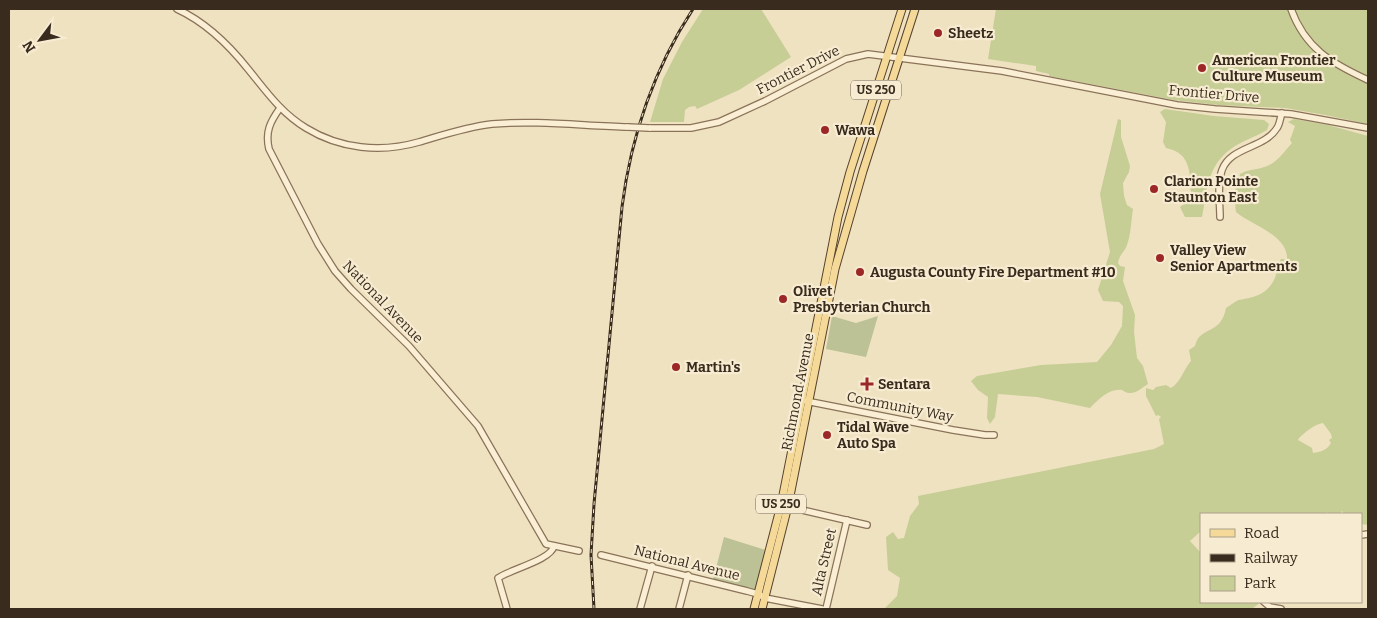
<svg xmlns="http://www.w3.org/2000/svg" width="1377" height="618" font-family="Bitter,serif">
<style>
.green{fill:#c6ce95;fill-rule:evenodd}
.cemetery{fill:#bcc295}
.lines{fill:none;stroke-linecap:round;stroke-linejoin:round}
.minor-casing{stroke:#8a7358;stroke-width:8}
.major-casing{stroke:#57412d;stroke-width:9}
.minor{stroke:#faefd5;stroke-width:5.5}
.major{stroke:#f4d998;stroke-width:7}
.rail-casing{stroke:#392b1d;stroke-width:3}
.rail{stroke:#f7ecd1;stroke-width:1;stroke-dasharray:4;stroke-linecap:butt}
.minor-bridge-casing{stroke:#8a7358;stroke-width:8;stroke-linecap:butt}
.minor-bridge{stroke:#faefd5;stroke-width:5.5}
.poi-dot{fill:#9b2726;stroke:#f7ecd1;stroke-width:2}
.labels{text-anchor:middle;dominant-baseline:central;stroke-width:4.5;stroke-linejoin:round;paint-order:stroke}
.shield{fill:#f7ecd1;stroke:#726553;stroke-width:1}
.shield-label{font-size:12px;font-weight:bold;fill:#392b1d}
.poi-label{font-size:14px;font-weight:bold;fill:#392b1d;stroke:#f7ecd1;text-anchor:start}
.street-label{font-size:14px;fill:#392b1d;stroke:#f7ecd1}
</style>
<rect width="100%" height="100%" fill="#efe2c1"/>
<!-- green -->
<g class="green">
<polygon points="703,9 761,9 791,57 739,90 697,109 695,106 689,107 685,110 684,122 650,122 663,79 682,42"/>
<polygon points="996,9 1368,9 1368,124 1325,115 1285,108 1218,105 1174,100 1049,76 1049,74 1036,71 1036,66 988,59"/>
<path d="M1165 109 1214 116 1264 120 1269 124 1267 130C1257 136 1245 140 1235 146 1207 164 1208 187 1202 217H1185L1180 207 1191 199C1190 177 1193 153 1166 148L1163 142 1166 122 1160 112Z"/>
<path d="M1118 119 1121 120V137L1130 166 1129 172 1123 183 1124 196 1127 205 1133 209C1131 221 1131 234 1127 245 1124 253 1120 253 1118 263L1120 266 1125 267 1123 281 1135 315 1134 332 1137 358 1143 366 1148 384C1143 387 1136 394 1129 393 1127 393 1124 391 1122 390 1109 388 1098 400 1090 408L1037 397 998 394 995 417 990 424 987 418 988 397 978 390 971 381 977 376 1041 365 1097 362 1111 345 1122 326 1123 306 1119 302 1103 301 1098 290 1110 252 1100 194Z"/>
<path d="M1294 119 1328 125 1368 136V525L1361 524V514H1345L1342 511 1340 514H1330L1327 512V514H1201V531L1190 541 1201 553V602H1261L1252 609H884L897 596 900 578 888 570 886 537 893 532 898 539 904 538 910 516 919 504 918 496 1154 449 1164 444 1159 419 1161 417 1158 415 1156 416 1146 396V388L1153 390 1156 387 1166 385 1171 388C1181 382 1183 370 1191 361L1189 350 1195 346C1200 325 1221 336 1226 308 1230 306 1235 301 1239 300 1255 297 1267 295 1275 278 1277 272 1277 266 1281 259H1287C1288 235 1251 225 1236 212L1234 194 1240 174C1248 169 1256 170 1264 167 1276 164 1284 152 1292 143L1290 140 1295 126 1288 122ZM1323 423 1331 434 1332 438 1329 440 1331 443C1327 450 1321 452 1313 453L1312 448 1298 440 1299 438C1304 433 1315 424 1323 423Z"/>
</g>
<!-- cemetery -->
<g class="cemetery">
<polygon points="832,316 856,323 878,316 866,357 826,349"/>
<polygon points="724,537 766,550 756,590 713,580"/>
</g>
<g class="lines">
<!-- minor casing -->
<g class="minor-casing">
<g id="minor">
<path d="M177 9C205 22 229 45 248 69 266 91 281 113 306 128 340 149 381 153 419 142 443 135 466 127 492 124 535 120 585 126 628 127"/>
<path d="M1291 9C1305 48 1331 63 1368 80"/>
<path d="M280 108C270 122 265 132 269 149L318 244 335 271 351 289 409 346 478 426 546 544 579 551"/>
<polyline points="649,128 691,128 719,122 765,101 846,59 868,54 1002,71 1177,105 1215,109 1291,114 1368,128"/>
<path d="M1220 217C1220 203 1217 184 1222 170 1231 146 1264 149 1277 128 1280 124 1280 118 1282 113"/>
<polyline points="806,401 953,430 985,435 994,435"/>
<polyline points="785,506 867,525"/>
<polyline points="1361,535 1368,534"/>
<polyline points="601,555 747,591 758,594 765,598 822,609"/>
<polyline points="1264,602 1270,607 1281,609"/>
<path d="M507 609 498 578C511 569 551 560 554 546"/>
<polyline points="640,609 652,566"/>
<polyline points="679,609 688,575"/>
<polyline points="826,609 847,520"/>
</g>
</g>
<!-- major casing -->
<g class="major-casing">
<g id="major">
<polyline points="754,609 781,505 838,217 850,172 902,9"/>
<polyline points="762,609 788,506 835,269 863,171 915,9"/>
</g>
</g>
<!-- minor -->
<use href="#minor" class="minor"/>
<!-- major -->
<use href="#major" class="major"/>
<!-- rail casing -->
<g class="rail-casing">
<path id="rail" d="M594 609 591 555 594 504 622 207C631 136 654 69 693 9"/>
</g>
<!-- rail -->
<use href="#rail" class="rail"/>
<!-- minor-bridge casing -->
<g class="minor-bridge-casing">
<polyline id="minor-bridge" points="628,127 649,128"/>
</g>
<!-- minor-bridge -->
<use href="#minor-bridge" class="minor-bridge"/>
</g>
<!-- markers -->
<g class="poi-dot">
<circle cx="938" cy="33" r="5"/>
<circle cx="1202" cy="68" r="5"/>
<circle cx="825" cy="130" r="5"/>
<circle cx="1154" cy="189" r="5"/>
<circle cx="1160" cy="258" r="5"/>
<circle cx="860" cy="272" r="5"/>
<circle cx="783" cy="299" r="5"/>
<circle cx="676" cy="367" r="5"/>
<path d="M864.5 376.5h5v5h5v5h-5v5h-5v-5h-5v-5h5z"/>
<circle cx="827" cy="435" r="5"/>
</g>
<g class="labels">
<!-- shield labels -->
<g class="shield">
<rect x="851" y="80.5" width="50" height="19" rx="4"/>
<rect x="756" y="494.5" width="50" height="19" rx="4"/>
</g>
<g class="shield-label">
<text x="876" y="90">US 250</text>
<text x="781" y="504">US 250</text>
</g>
<!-- poi labels -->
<g class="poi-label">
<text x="948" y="33">Sheetz</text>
<text x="1212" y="60">American Frontier<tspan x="1212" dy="16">Culture Museum</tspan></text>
<text x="835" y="130">Wawa</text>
<text x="1164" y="181">Clarion Pointe<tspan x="1164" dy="16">Staunton East</tspan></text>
<text x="1170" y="250">Valley View<tspan x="1170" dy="16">Senior Apartments</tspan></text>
<text x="870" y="272">Augusta County Fire Department #10</text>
<text x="793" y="291">Olivet<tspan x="793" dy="16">Presbyterian Church</tspan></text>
<text x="686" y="367">Martin's</text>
<text x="878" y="384">Sentara</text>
<text x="837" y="427">Tidal Wave<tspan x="837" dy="16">Auto Spa</tspan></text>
</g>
<!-- street labels -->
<g class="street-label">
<text transform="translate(798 70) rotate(-27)">Frontier Drive</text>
<text transform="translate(1214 94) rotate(5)">Frontier Drive</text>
<text transform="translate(383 302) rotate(46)">National Avenue</text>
<text transform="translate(798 392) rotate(-79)">Richmond Avenue</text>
<text transform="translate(900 407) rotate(11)">Community Way</text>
<text transform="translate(824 562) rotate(-77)">Alta Street</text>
<text transform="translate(687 563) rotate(14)">National Avenue</text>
</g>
</g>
<!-- border -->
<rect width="1377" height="618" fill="none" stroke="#392b1d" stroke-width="20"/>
<!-- legend -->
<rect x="1200" y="513" width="162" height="90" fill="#f7ecd1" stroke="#ab9f89"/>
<rect x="1210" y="529" width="25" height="8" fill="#f4d998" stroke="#ab9f89"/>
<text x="1244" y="538" font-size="15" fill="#392b1d">Road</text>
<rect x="1210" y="554" width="25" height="8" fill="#392b1d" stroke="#ab9f89"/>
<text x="1244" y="563" font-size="15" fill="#392b1d">Railway</text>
<rect x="1210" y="576" width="25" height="15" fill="#c6ce95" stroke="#ab9f89"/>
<text x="1244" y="588" font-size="15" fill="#392b1d">Park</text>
<!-- north arrow -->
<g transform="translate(40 40) rotate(238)" stroke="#f7ecd1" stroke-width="4" paint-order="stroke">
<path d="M0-4L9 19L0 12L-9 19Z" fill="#392b1d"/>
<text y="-8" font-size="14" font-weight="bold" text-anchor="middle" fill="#392b1d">N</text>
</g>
</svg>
